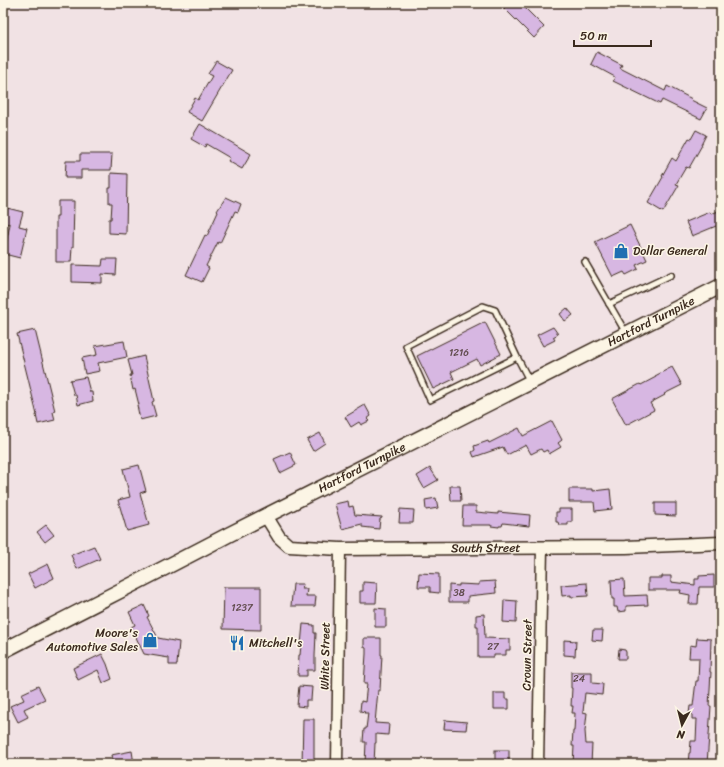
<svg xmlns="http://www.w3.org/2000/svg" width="724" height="767" font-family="Sriracha,sans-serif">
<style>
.building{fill:#d7b7e2;stroke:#3b2a1e}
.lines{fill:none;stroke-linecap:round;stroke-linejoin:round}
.service-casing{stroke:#3b2a1e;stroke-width:8}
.minor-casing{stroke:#3b2a1e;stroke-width:13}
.tertiary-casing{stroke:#3b2a1e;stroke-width:15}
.secondary-casing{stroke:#3b2a1e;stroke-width:17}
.service{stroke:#fcf5e5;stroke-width:5}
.minor{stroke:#fcf5e5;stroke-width:10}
.tertiary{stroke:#fcf5e5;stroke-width:12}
.secondary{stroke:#fcf5e5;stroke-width:14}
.labels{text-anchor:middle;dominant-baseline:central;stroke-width:3;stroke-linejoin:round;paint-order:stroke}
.number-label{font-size:10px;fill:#624d4f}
.poi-label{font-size:12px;fill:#3b2a1e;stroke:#fcf5e5;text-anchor:start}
.street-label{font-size:12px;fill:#3b2a1e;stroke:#fcf5e5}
</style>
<rect width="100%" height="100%" fill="#f1e2e4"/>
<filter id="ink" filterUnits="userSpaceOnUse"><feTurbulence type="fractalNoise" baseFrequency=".025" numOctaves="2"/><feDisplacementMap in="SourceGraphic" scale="8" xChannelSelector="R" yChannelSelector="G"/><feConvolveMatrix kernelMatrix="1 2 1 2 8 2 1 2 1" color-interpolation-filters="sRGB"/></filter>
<g filter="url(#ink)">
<!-- building -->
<g class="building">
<polygon points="499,3 520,3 544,27 534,38"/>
<polygon points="597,52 622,65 620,68 665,91 667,86 692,99 691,100 707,108 701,119 662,100 660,104 613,81 615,77 591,64"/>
<polygon points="216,61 232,70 202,121 187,112 195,98 198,100 212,76 208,74"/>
<polygon points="200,124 251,154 242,169 228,161 230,158 206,144 205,147 191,139"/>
<polygon points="696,130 706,135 701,145 702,145 689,168 686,167 676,184 679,185 663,212 648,203 663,177 662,176 672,158 676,161 689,138 691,139"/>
<polygon points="80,154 112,154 111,170 81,170 81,178 65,178 66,161 80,161"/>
<polygon points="111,173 127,174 126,234 109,233 109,219 111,219 112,203 109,203 109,188 111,188"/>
<polygon points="226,197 241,204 238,212 235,211 220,243 218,242 206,266 209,268 202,282 186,275 205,235 207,236 218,212 217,211"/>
<polygon points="58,201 74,201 73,247 72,247 71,262 56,262 56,217 58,217"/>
<polygon points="7,208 23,212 19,226 27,228 20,258 4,254 10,224 3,223"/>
<polygon points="721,210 721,224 692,236 686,222 710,212 711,214"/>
<polygon points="630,225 647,260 636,265 638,269 626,275 624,272 613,277 595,242"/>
<polygon points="103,259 117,259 116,275 102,274 102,283 72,282 72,265 102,266"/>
<polygon points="567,308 573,315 565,321 560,314"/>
<polygon points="485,322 501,354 480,365 477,359 451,372 454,379 433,389 417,356"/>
<polygon points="553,327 558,334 553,337 555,340 543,346 537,335"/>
<polygon points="35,330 55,411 53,412 55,420 38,424 36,415 37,415 17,334"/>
<polygon points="124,341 127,357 98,363 100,371 85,374 82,358 97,355 95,346"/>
<polygon points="144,356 154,401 152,402 156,416 140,420 137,405 139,405 135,389 133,390 130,375 132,375 128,360"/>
<polygon points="672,367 682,385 664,394 665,395 650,403 654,410 626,425 612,399 640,384 641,385 656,377 655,376"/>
<polygon points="86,377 90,392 92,392 93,401 78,405 76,395 74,395 70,380"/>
<polygon points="365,405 371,416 367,419 369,421 361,425 359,422 351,427 345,417"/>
<polygon points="552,421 562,440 558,443 561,447 549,454 547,450 543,452 541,449 531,454 526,445 507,455 503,447 474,457 472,452 475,450 474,446 488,441 489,443 519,428 523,436"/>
<polygon points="320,433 325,443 313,451 307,440"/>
<polygon points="290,452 296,465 280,473 274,459"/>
<polygon points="139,465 146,491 140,493 149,525 127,531 118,500 130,497 123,469"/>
<polygon points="430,468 438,480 424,488 417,476"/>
<polygon points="450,486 460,486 461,501 451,501"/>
<polygon points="569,489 593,489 593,491 610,489 612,509 595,511 594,502 569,502"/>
<polygon points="436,498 438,508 426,510 425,500"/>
<polygon points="348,501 349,507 353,506 355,515 382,517 382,518 380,519 379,529 362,527 362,524 342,529 335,504"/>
<polygon points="655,503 676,503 676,516 655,515"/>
<polygon points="463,506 476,506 476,512 498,514 498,512 530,515 529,526 503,523 502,526 499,526 499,527 491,526 491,525 462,525"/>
<polygon points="400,509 414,510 413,523 399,523"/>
<polygon points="559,509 572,509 572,522 568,522 568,525 559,525 558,522 556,522 556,512 559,512"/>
<polygon points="46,525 54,535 45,542 37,532"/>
<polygon points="94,546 100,559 77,569 71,555"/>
<polygon points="48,564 54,578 35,588 28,574"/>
<polygon points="419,573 439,574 439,593 430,592 430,587 418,587"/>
<polygon points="714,575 714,587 699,587 698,604 689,604 690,595 680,593 681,590 648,590 648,578 662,578 662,576 671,576 671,582 695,585 695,579 699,579 699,576"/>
<polygon points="624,579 625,596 647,595 648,605 626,606 626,611 618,612 617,607 614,607 614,599 612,599 611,580"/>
<polygon points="495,581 496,593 468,596 468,602 449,602 449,585 459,586 459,584 479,585 479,582"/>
<polygon points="363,582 377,583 376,603 360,603 360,591 363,591"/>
<polygon points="587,583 588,596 571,597 571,595 562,596 561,585"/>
<polygon points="293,584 303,584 302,589 307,589 306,596 316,596 315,606 291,606"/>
<polygon points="224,587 261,587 261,630 223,629"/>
<polygon points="504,600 517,601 516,623 503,622"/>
<polygon points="144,605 149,616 147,617 158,638 179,642 177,665 169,665 169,658 144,654 131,627 135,625 129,612"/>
<polygon points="375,608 386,609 386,627 375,627"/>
<polygon points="484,614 485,638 510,639 510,650 506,650 506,655 494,655 494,657 478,657 478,626 476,626 476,615"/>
<polygon points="303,624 314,625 314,633 316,633 315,656 315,670 307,670 307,676 298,676 299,655 300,655"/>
<polygon points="593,630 603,630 602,641 592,640"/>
<polygon points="364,638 381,638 381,655 382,655 380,690 378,690 375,723 389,724 388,735 376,734 376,743 375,743 374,764 365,764 366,742 363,742 364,729 366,729 368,713 364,713 365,712 360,711 361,701 365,702 367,684 364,684 366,654 366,648 364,647"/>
<polygon points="697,638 711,639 710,672 711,672 709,706 711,706 707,764 688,764 689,753 690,753 691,741 696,741 697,719 692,719 692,714 689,714 690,706 693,706 696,681 698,681 699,658 689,658 690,645 696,646"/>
<polygon points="564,640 576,641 575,656 564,655"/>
<polygon points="619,649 625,650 626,652 626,659 618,659"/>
<polygon points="102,654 107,664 112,679 103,683 98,670 78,680 73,668"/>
<polygon points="571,672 592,672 592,683 603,684 602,695 585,693 583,712 587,713 585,731 586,744 592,744 591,764 573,764 574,746 572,746 573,731 574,731 575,713 572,713 573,706 571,706 572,688 571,688"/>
<polygon points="38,686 45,699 24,709 28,717 18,722 10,706 24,700 21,694"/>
<polygon points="299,686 312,687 311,700 306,700 306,707 297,706"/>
<polygon points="494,693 505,693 505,699 509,699 509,709 494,709"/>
<polygon points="303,719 314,719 314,764 302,764"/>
<polygon points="445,720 467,722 466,730 444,729"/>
<rect x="495" y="750" width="14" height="14"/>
<polygon points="132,751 134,764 113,764 111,755"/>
</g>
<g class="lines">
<!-- service casing -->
<g class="service-casing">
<g id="service">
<polyline points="585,262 626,333"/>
<polyline points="609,304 671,275"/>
<polyline points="517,357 430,400 406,346 483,306 495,310 517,357 530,382"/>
</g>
</g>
<!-- minor casing -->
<g class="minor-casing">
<g id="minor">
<polyline points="337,764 340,549"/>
<polyline points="538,764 542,547"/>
</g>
</g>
<!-- tertiary casing -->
<g class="tertiary-casing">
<g id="tertiary">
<path id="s1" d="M266 516 279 537 289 546 340 549 626 547 721 543"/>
</g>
</g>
<!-- secondary casing -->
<g class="secondary-casing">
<g id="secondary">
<path id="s2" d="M3 651C78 612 154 574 228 535L721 286"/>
</g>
</g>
<!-- service -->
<use href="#service" class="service"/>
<!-- minor -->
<use href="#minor" class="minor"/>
<!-- tertiary -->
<use href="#tertiary" class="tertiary"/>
<!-- secondary -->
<use href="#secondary" class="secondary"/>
</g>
</g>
<!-- icons -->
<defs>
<g id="shop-bare" transform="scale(1.2)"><path d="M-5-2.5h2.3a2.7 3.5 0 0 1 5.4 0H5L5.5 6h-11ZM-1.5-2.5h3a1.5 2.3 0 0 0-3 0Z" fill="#1f6fb2" stroke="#fcf5e5" stroke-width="2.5" paint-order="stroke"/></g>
<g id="restaurant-bare" transform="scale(1.2)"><path d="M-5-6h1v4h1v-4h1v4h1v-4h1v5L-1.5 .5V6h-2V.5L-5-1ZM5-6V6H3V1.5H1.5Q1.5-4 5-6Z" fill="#1f6fb2" stroke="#fcf5e5" stroke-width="2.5" paint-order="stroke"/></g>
</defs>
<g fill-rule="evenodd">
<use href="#shop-bare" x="621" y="251"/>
<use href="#shop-bare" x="150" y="640"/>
<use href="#restaurant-bare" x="237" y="643"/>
</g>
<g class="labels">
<!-- number labels -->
<g class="number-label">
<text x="459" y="353">1216</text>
<text x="459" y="593">38</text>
<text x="242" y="608">1237</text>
<text x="493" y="647">27</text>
<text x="579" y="679">24</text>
</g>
<!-- poi labels -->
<g class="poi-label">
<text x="633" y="251">Dollar General</text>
<text x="138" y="633" text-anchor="end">Moore's<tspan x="138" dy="14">Automotive Sales</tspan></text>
<text x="249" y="643">Mitchell's</text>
</g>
<!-- street labels -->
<g class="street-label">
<text stroke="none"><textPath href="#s2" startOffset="727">Hartford Turnpike</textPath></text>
<text stroke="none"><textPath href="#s2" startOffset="403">Hartford Turnpike</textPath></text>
<text stroke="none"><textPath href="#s1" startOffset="235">South Street</textPath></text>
<text transform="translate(527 655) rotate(-89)">Crown Street</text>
<text transform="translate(325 656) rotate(-89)">White Street</text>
</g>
</g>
<!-- margin -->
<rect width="724" height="767" fill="none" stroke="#fcf5e5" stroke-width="16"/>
<rect x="8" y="8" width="708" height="751" fill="none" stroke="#3b2a1e" stroke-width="1.5" filter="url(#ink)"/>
<!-- north arrow -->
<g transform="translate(682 725) rotate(187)" stroke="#fcf5e5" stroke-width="3" paint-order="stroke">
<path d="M0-3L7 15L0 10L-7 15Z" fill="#3b2a1e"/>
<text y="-6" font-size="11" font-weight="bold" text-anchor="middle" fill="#3b2a1e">N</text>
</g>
<!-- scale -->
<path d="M574 40v6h77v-6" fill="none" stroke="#3b2a1e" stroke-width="2"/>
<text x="580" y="40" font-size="12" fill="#3b2a1e" stroke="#fcf5e5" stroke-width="3" paint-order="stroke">50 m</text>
</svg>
